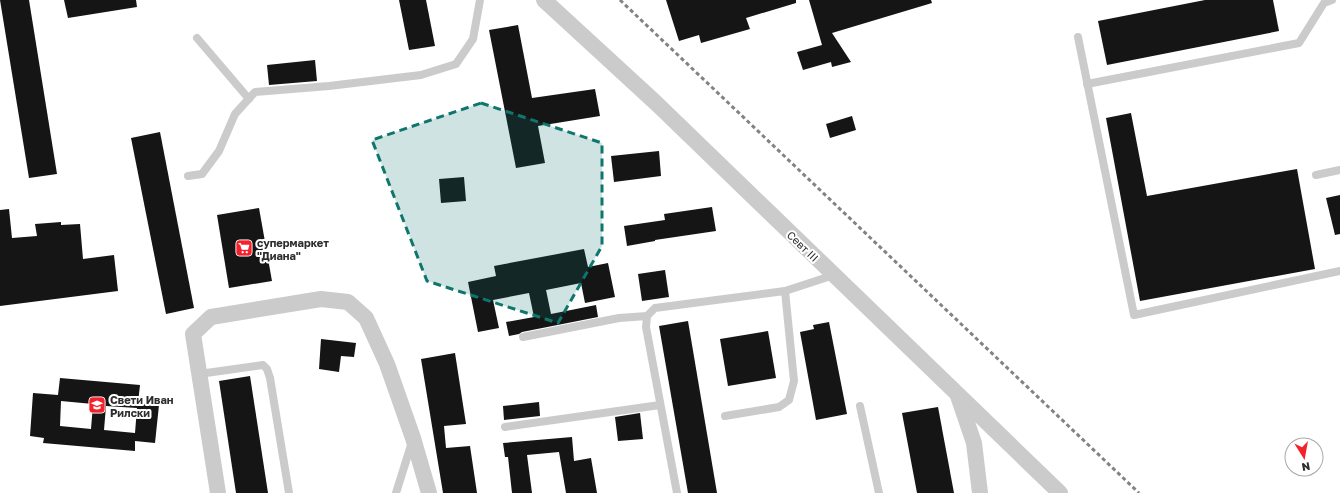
<svg xmlns="http://www.w3.org/2000/svg" width="1340" height="493" font-family="'Golos Text',sans-serif">
<style>
.building{fill:#151515;fill-rule:evenodd}
.lines{fill:none;stroke-linecap:round;stroke-linejoin:round}
.lane{stroke:#cbcbcb;stroke-width:8}
.street{stroke:#cbcbcb;stroke-width:16}
.rail{stroke:#838383;stroke-width:3;stroke-dasharray:4 3;stroke-linecap:butt}
.marked{fill:#0f766e;fill-opacity:0.2;stroke:#0f766e;stroke-width:3;stroke-dasharray:8 5;stroke-linejoin:round}
.labels{text-anchor:middle;dominant-baseline:central;stroke-width:4;stroke-linejoin:round;paint-order:stroke}
.poi-label{font-size:11px;font-weight:bold;fill:#2e2e2e;stroke:#fff;text-anchor:start}
.street-label{font-size:11px;fill:#2e2e2e;stroke:#fff}
</style>
<rect width="100%" height="100%" fill="#fff"/>
<!-- building -->
<g class="building">
<polygon points="0,0 29,0 57,174 29,178"/>
<polygon points="64,0 136,0 137,7 68,18"/>
<polygon points="399,0 426,0 435,46 409,50"/>
<polygon points="666,0 796,0 796,3 746,18 750,29 701,43 699,35 679,41"/>
<polygon points="809,0 931,0 932,3 832,33 851,62 832,67 831,62 803,70 797,52 822,45"/>
<polygon points="1205,0 1273,0 1279,31 1107,65 1098,21"/>
<polygon points="518,25 532,98 595,89 600,116 538,126 545,163 516,168 489,30"/>
<polygon points="315,60 317,81 269,85 267,65"/>
<polygon points="1131,113 1147,196 1297,169 1315,269 1140,301 1106,118"/>
<polygon points="852,116 856,130 830,138 826,124"/>
<polygon points="160,132 194,308 166,314 131,138"/>
<polygon points="659,151 661,176 614,182 611,156"/>
<polygon points="464,177 466,201 441,203 439,179"/>
<polygon points="1340,195 1340,234 1335,235 1326,198"/>
<polygon points="712,207 716,231 655,240 655,241 627,246 624,226 665,220 664,214"/>
<polygon points="259,208 272,281 229,288 217,215"/>
<polygon points="9,209 12,238 37,236 35,224 61,222 61,225 80,224 83,259 114,255 118,291 0,306 0,210"/>
<polygon points="584,249 588,267 608,263 615,297 585,303 581,283 546,290 551,314 596,305 598,317 522,332 519,334 509,336 506,322 534,317 529,293 493,300 499,328 478,332 468,282 496,276 494,266"/>
<polygon points="665,270 669,297 642,301 638,274"/>
<polygon points="688,321 717,493 688,493 659,326"/>
<polygon points="829,322 847,414 816,420 800,332 814,329 813,325"/>
<polygon points="768,331 776,378 728,386 720,339"/>
<polygon points="321,339 356,343 354,357 341,356 339,372 319,369"/>
<polygon points="455,353 466,424 444,426 446,448 470,446 477,493 443,493 421,359"/>
<polygon points="250,376 268,493 236,493 219,381"/>
<path d="M60 378 140 385 138 403 159 405 155 443 135 441V451L43 443 44 438 30 436 33 393 58 395ZM61 401 93 404 91 429 60 426ZM106 406 137 408 135 433 104 430Z"/>
<polygon points="539,402 540,416 504,420 503,406"/>
<polygon points="938,407 954,493 917,493 902,413"/>
<polygon points="640,413 643,439 618,441 615,417"/>
<polygon points="572,437 574,461 591,458 597,493 566,493 559,452 527,455 532,493 512,493 508,457 505,457 503,443"/>
</g>
<g class="lines">
<!-- lane -->
<g class="lane">
<polyline points="1078,37 1134,315 1340,271"/>
<polyline points="197,38 249,99"/>
<polyline points="1087,84 1299,43 1324,3 1332,0"/>
<polyline points="1316,175 1340,170"/>
<polyline points="188,176 202,174 219,151 235,114 255,92 329,86 421,75 456,64 473,39 480,0"/>
<polyline points="647,316 646,327 677,493"/>
<polyline points="523,337 619,318 647,316 655,308 785,291 834,275"/>
<polyline points="199,374 263,365 267,369 270,378 289,493"/>
<polyline points="860,406 879,493"/>
<polyline points="725,416 779,407 789,400 794,381 785,291"/>
<polyline points="505,427 660,405"/>
<polyline points="396,493 412,442"/>
</g>
<!-- street -->
<g class="street">
<polyline points="544,0 656,103 1060,493"/>
<polyline points="958,396 974,443 980,493"/>
<polyline points="218,493 193,334 211,317 321,299 348,302 366,318 387,364 413,438 429,493"/>
</g>
<!-- rail -->
<polyline class="rail" points="620,0 1139,493"/>
</g>
<!-- marked area -->
<path class="marked" d="M481 103 602 143V246L558 323 427 281 372 140Z"/>
<!-- icons -->
<defs>
<g id="supermarket-square" transform="scale(0.9)"><rect x="-9" y="-9" width="18" height="18" rx="4" fill="#f4212d" stroke="#fff"/><path d="M-6-5.5h2.5l.6 2H6L4.5 2H-2.5L-4.4-4H-6ZM-1.5 3.2a1.3 1.3 0 1 0 .1 0ZM3 3.2a1.3 1.3 0 1 0 .1 0Z" fill="#fff"/></g>
<g id="school-square" transform="scale(0.9)"><rect x="-9" y="-9" width="18" height="18" rx="4" fill="#f4212d" stroke="#fff"/><path d="M0-5L7-2L0 1L-7-2ZM-4 1L0 2.5L4 1V4Q0 6-4 4Z" fill="#fff"/></g>
</defs>
<g fill-rule="evenodd">
<use href="#supermarket-square" x="244" y="248"/>
<use href="#school-square" x="97" y="405"/>
</g>
<g class="labels">
<!-- poi labels -->
<g class="poi-label">
<text x="257" y="242">супермаркет<tspan x="257" dy="13">"Диана"</tspan></text>
<text x="110" y="399">Свети Иван<tspan x="110" dy="13">Рилски</tspan></text>
</g>
<!-- street labels -->
<g class="street-label">
<text transform="translate(803 246) rotate(44)">Севт III</text>
</g>
</g>
<!-- north arrow -->
<g transform="translate(1304 457) rotate(169)"><circle r="19" fill="#ffffff" stroke="#ababab"/>
<path d="M0-3L7 15L0 10L-7 15Z" fill="#f4212d"/>
<text y="-6" font-size="11" font-weight="bold" text-anchor="middle" fill="#2e2e2e">N</text>
</g>
</svg>
